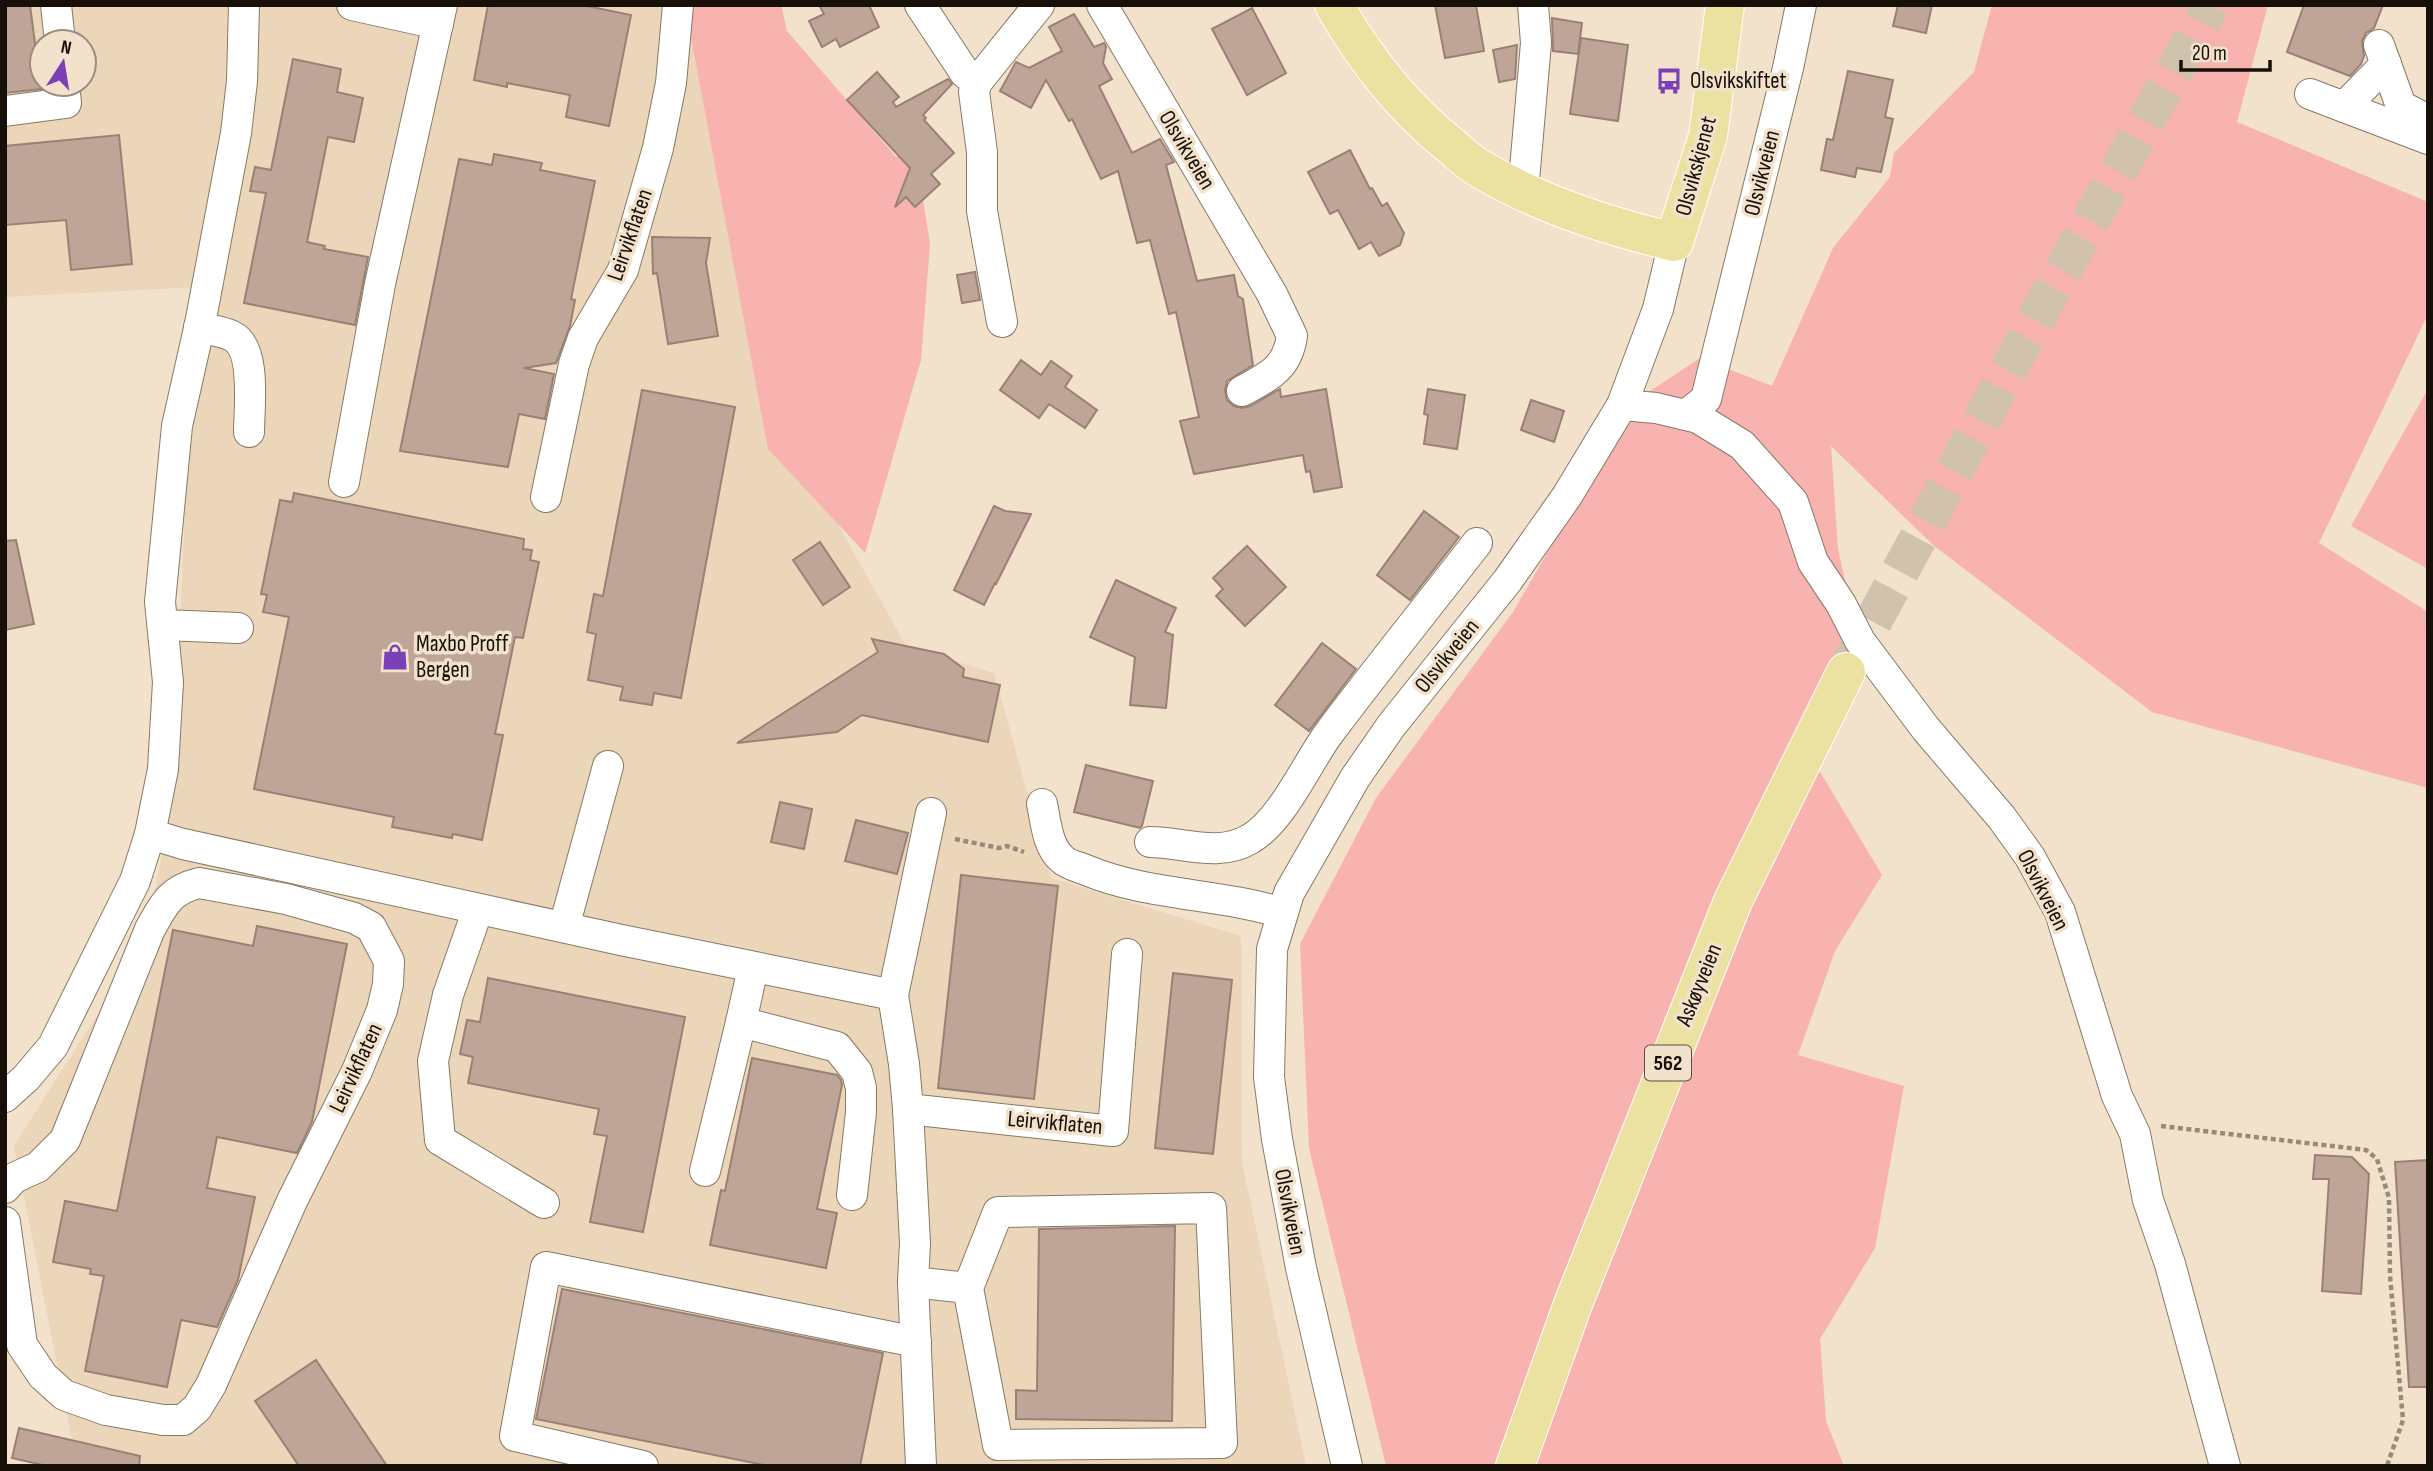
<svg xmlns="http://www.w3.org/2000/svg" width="2433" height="1471" font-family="'Sofia Sans Condensed',sans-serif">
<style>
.built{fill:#ebd6b9;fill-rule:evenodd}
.green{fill:#f8b2af}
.building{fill:#bea598;stroke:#9a8175;stroke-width:2}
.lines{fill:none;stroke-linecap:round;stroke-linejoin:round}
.major-tunnel{stroke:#d1c2ae;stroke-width:38;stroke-dasharray:38 19;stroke-linecap:butt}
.minor-casing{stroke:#887965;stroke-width:32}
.major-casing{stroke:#fff;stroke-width:40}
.path{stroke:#978a7a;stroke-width:4.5;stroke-dasharray:5 3.5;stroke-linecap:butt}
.minor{stroke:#fff;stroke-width:30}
.major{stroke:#ebe2a1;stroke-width:38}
.labels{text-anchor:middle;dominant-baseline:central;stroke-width:7;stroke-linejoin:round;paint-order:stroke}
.shield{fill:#f2e1cb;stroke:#584f43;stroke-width:2}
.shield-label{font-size:21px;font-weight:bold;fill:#161009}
.poi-label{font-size:23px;fill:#161009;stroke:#f2e1cb;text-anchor:start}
.street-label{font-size:23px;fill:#161009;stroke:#f2e1cb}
</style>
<rect width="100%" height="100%" fill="#f2e1cb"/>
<!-- built -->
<path class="built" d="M5 5H735L761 387 906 646 994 673 1051 878 1241 936 1242 1162 1306 1466H77L14 1146 99 1012 152 907 164 845 173 784 187 463 218 286 5 297ZM42 42H84V84H42Z"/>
<!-- green -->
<g class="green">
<polygon points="685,5 781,5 787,31 896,157 914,142 930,244 921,360 865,553 768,449"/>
<polygon points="1992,5 2268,5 2237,122 2428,202 2428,314 2319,543 2428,612 2428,788 2152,712 1933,545 1831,446 1838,549 1859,643 1814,762 1882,875 1835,951 1798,1055 1904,1086 1875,1248 1820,1339 1826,1421 1844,1466 1386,1466 1309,1148 1300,944 1376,798 1513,612 1635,401 1700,358 1772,386 1833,248 1890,177 1894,153 1974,72"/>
<polygon points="2428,389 2428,569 2351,526"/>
</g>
<!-- building -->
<g class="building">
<polygon points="5,5 30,5 41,89 5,93"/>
<polygon points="488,5 582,5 631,15 609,126 566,117 570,95 507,83 507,87 474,80"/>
<polygon points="819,5 869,5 879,27 840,47 836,39 822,47 809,21 824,14"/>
<polygon points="1435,5 1476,5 1484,51 1445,58"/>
<polygon points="1898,5 1932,5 1926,33 1893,26"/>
<polygon points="2304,5 2383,5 2374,28 2366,33 2362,41 2364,56 2361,64 2350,76 2287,52"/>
<polygon points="1252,8 1286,73 1247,95 1212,29"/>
<polygon points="1074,14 1094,47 1104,43 1106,47 1103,63 1112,79 1099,86 1132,153 1160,139 1174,162 1166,165 1197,281 1234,275 1238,296 1243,299 1253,365 1227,381 1225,391 1227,400 1234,406 1242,408 1250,406 1280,389 1281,397 1326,389 1342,487 1314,492 1310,471 1306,472 1303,455 1194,474 1180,421 1199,417 1176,312 1169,314 1150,240 1137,243 1118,171 1101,179 1072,119 1069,121 1046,80 1031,108 1000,91 1016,62 1029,68 1062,51 1049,27"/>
<polygon points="1552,18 1582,23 1578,54 1553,51"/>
<polygon points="1581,38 1628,45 1618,121 1570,114"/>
<polygon points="1517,45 1515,79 1499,82 1493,50"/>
<polygon points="293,59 341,69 337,92 363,98 354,142 328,137 307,242 325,246 324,249 368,257 355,325 244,303 266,193 250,191 255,167 271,170"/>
<polygon points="1848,71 1893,80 1885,117 1893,119 1881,172 1857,168 1855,177 1821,170 1827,139 1833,140"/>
<polygon points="877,72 899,97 893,102 896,107 948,79 952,84 923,115 926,118 924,120 954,153 931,174 940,184 915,207 906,197 895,207 910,168 847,100"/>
<polygon points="119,135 132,264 71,270 66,220 5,225 5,146"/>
<polygon points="1350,150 1370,189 1372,188 1382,206 1387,203 1404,233 1400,245 1379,256 1371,242 1359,249 1338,210 1330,214 1308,172"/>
<polygon points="494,154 542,163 540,170 595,181 571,299 575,300 570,326 556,363 524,368 554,374 545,419 519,414 508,467 400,451 459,159 492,165"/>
<polygon points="652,237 710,238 706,263 718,336 668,344 657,273 653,274"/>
<polygon points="975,272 980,300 962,303 957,275"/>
<polygon points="1021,360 1041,375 1051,361 1072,376 1065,387 1097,410 1085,428 1049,404 1039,418 1000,390"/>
<polygon points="1428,389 1465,395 1457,449 1424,444 1428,415 1424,414"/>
<polygon points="642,390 735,407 681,698 654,693 652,705 620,700 623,687 588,680 596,634 587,632 594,594 603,596"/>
<polygon points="1531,400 1564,411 1554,442 1521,430"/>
<polygon points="294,493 524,539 523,549 532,550 530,560 539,562 523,638 515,637 495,734 503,735 482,840 453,834 452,838 392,827 394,817 254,789 289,617 263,612 267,595 261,594 280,500 292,502"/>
<polygon points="994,506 1005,511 1031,514 996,584 995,583 984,605 954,590"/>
<polygon points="1424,511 1459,537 1410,600 1377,575"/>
<polygon points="16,540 34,624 5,630 5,541"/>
<polygon points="820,542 850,587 823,605 793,560"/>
<polygon points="1247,546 1286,587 1245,626 1216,596 1223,589 1213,578"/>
<polygon points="1116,580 1176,608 1165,632 1173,635 1166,708 1130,705 1135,657 1090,637"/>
<polygon points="872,639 944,654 964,669 963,677 1000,685 988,742 862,715 837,732 737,743 878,652"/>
<polygon points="1322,643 1356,669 1309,731 1275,705"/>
<polygon points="1086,765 1153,781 1142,826 1140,828 1074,812"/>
<polygon points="780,802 812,809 804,849 771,842"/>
<polygon points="856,820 908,833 897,874 845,861"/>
<polygon points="961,875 1058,886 1034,1099 938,1088"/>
<polygon points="257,926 347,944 312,1122 297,1153 217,1137 207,1188 255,1197 238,1280 217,1327 181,1320 167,1387 85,1371 104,1276 90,1274 91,1269 53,1262 65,1201 117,1211 173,930 253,946"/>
<polygon points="1173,973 1232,980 1213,1154 1155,1148"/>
<polygon points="488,978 685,1017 643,1232 590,1222 607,1136 594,1134 599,1109 468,1083 473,1057 460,1054 467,1020 480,1022"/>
<polygon points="752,1058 837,1075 841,1080 842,1085 817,1209 837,1213 826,1268 710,1245 721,1190 725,1191"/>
<polygon points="2315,1155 2352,1157 2369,1174 2361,1294 2322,1291 2329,1179 2313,1179"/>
<polygon points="2428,1160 2428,1387 2409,1387 2395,1162"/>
<polygon points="1175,1226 1172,1421 1016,1419 1016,1390 1037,1391 1039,1229"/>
<polygon points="562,1289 883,1353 860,1466 769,1466 536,1419"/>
<polygon points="316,1360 387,1466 299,1466 255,1401"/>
<polygon points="19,1428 140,1456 139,1466 47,1466 12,1458"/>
</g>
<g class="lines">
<!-- major-tunnel -->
<polyline class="major-tunnel" points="1846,672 2050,293 2211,5"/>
<!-- minor casing -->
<g class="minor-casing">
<g id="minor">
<polyline points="56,5 60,42"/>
<polyline points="352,5 438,24"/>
<polyline points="920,5 965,73 977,82"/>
<path d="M1102 5 1272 294 1292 336C1287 369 1269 376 1242 391"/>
<polyline points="2379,45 2401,106 2428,120"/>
<polyline points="2310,94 2428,139"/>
<polyline points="2344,107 2386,64"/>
<polyline points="5,111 66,103 64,84"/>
<polyline points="1523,192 1536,43 1533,5"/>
<polyline points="1002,322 982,211 982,152 974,92 977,82 1039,5"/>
<path d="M199 327C209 330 222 331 232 336 257 348 249 408 249 432"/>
<polyline points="1622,405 1656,408 1698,418 1742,445 1793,502 1813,562 1841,604 1860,641 1926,729 2002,818 2030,857 2060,912 2117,1096 2135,1134 2148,1200 2170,1264 2225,1466"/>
<polyline points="1687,414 1706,399 1788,68 1801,5"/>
<polyline points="344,482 380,284 442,5"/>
<polyline points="546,497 574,364 583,338 623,270 658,148 671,83 678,5"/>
<polyline points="163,625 238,628"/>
<path d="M1042 804C1046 822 1047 846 1062 859 1068 865 1079 867 1086 870 1148 896 1218 893 1282 913"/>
<polyline points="150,834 183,844 621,940 893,995 904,1064 908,1109 1113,1131 1127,954"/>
<path d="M1150 842C1183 842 1218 858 1250 839 1282 821 1307 763 1329 733 1377 669 1428 606 1477 543"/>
<polyline points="478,909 448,995 433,1061 440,1140 544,1203"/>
<polyline points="564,927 608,766"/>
<polyline points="753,968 741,1022 837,1047 857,1072 861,1088 861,1112 852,1195"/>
<polyline points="893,995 931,813"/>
<polyline points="5,1097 26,1078 53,1046 135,881 150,834 163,769 168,682 160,602 177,426 200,324 236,133 242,81 244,5"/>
<polyline points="908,1109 915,1243 913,1282 921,1466"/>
<polyline points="705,1171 741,1022"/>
<path d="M5 1188 14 1178 38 1167 65 1140 150 929C164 904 170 890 199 883L286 899 354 918 371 927 389 961 388 984 382 1010 357 1071 292 1201 211 1385 197 1408 183 1420H163L106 1410 64 1395 43 1376 22 1345 5 1222"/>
<polyline points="913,1282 968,1288 998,1445 1222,1443 1211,1208 998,1212 968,1288"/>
<polyline points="643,1466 515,1436 546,1267 916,1342"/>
<polyline points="1347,1466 1301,1268 1277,1139 1269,1077 1272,949 1289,893 1355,778 1391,726 1508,580 1567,496 1622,405 1658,309 1674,242"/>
</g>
</g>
<!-- major casing -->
<g class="major-casing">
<g id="major">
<path d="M1334 5C1365 59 1401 106 1450 145 1459 152 1468 162 1479 168 1538 204 1607 226 1674 242L1708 136 1725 5"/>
<polyline points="1515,1466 1573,1304 1733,901 1846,672"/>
</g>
</g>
<!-- path -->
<g class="path">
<polyline points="955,839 999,848 1007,846 1024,852"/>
<polyline points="2161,1126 2366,1150 2377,1159 2389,1198 2390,1276 2403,1420 2387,1466"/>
</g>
<!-- minor -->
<use href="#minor" class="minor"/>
<!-- major -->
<use href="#major" class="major"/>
</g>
<!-- icons -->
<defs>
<g id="bus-bare" transform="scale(2.1)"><path d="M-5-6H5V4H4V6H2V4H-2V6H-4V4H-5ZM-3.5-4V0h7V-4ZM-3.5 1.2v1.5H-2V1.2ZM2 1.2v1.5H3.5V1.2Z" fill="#7a41b7" stroke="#f2e1cb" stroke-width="2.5" paint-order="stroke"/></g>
<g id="shop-bare" transform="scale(2.1)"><path d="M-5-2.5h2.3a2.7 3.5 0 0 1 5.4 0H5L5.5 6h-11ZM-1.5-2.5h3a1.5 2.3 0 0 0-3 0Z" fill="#7a41b7" stroke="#f2e1cb" stroke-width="2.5" paint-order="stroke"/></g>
</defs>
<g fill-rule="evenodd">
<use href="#bus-bare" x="1669" y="81"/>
<use href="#shop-bare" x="395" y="657"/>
</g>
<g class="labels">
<!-- shield labels -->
<rect class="shield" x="1645" y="1045.5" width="46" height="35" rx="5"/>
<g class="shield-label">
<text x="1668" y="1063">562</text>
</g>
<!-- poi labels -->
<g class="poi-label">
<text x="1690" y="81">Olsvikskiftet</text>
<text x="416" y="644">Maxbo Proff<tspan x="416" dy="26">Bergen</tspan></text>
</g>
<!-- street labels -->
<g class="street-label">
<text transform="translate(1187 150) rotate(59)">Olsvikveien</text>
<text transform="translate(1696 166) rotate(-75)">Olsvikskjenet</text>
<text transform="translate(1762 173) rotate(-76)">Olsvikveien</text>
<text transform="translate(630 235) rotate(-71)">Leirvikflaten</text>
<text transform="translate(1447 656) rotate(-51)">Olsvikveien</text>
<text transform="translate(2043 890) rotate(63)">Olsvikveien</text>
<text transform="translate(1699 985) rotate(-68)">Askøyveien</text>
<text transform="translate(356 1068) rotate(-65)">Leirvikflaten</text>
<text transform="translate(1055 1123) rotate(5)">Leirvikflaten</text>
<text transform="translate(1290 1212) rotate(79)">Olsvikveien</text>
</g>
</g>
<!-- border -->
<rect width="2433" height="1471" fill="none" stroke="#161009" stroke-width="14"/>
<!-- north arrow -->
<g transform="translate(63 63) rotate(12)"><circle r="33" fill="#f2e1cb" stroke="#9a8d7d" stroke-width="2"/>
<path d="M0-5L12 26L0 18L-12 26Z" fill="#7a41b7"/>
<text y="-10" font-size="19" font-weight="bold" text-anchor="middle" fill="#161009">N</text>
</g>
<!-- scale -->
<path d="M2181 60v10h89v-10" fill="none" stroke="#161009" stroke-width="3.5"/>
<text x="2192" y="60" font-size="21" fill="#161009" stroke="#f2e1cb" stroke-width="5" paint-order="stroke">20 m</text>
</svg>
